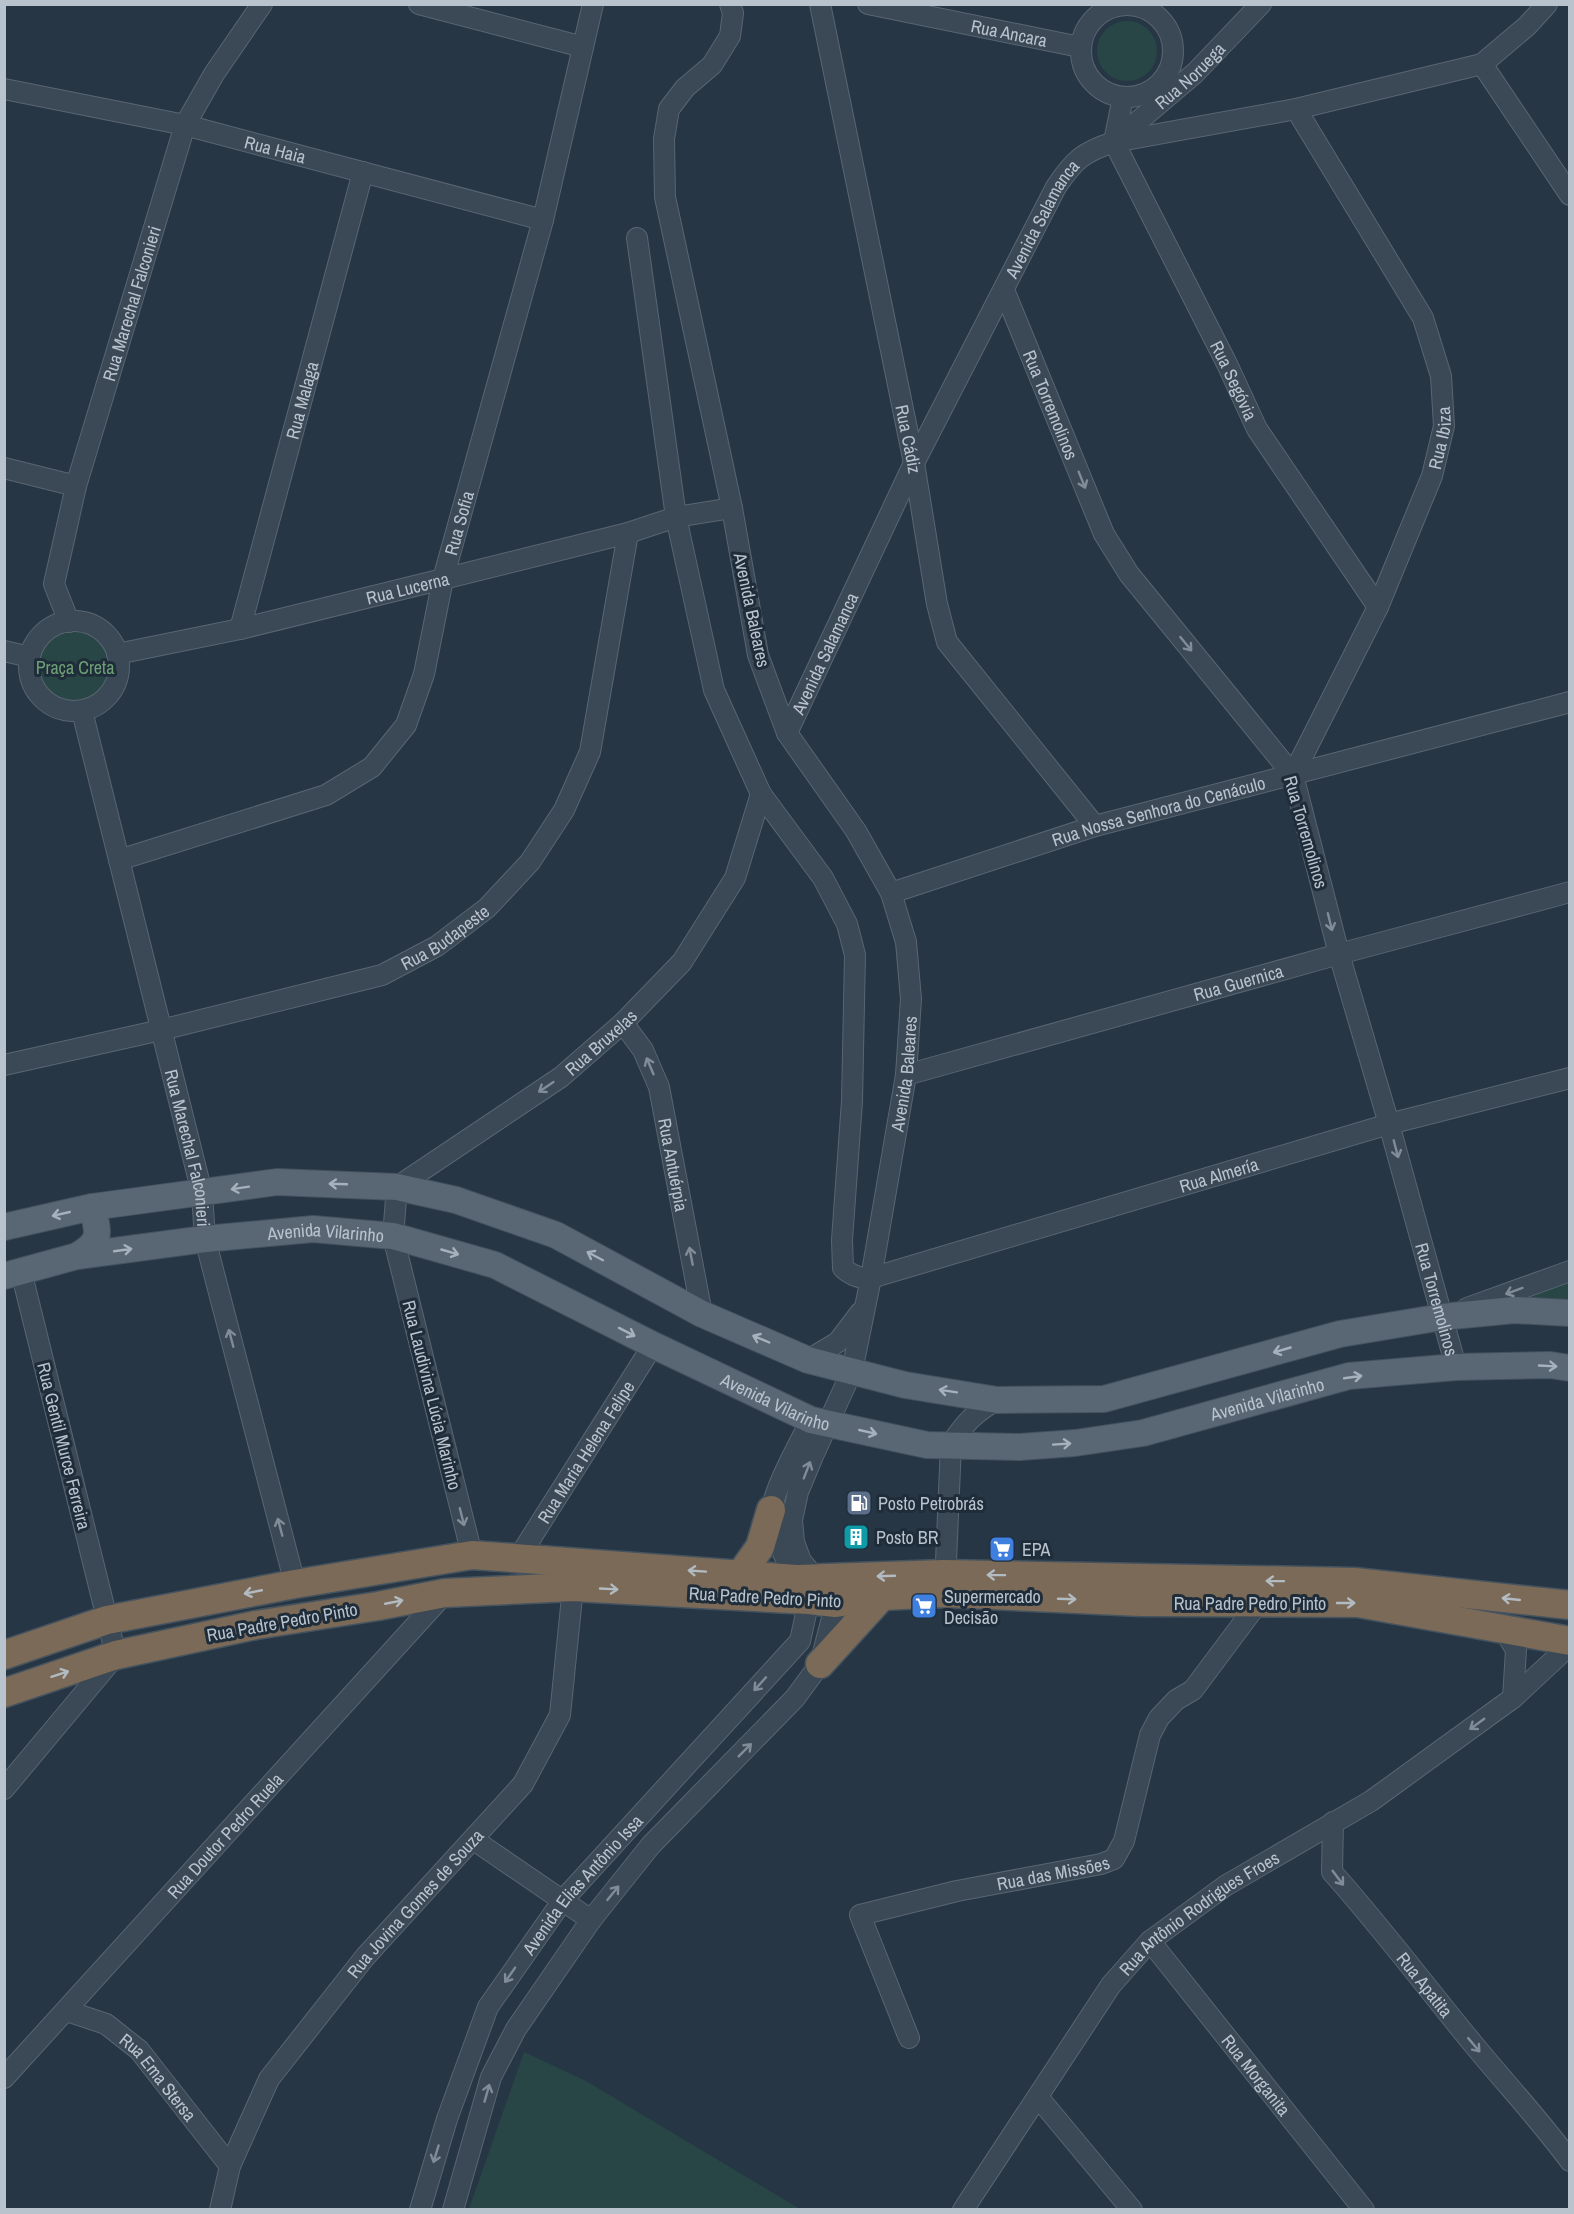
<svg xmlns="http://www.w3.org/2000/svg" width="1574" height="2214" font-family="'Archivo Narrow',sans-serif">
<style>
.green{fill:#284646}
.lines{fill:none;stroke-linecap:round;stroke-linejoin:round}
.minor-casing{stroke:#596672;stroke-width:22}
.major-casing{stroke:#44515e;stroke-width:28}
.highway-casing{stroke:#45535f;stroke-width:31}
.minor{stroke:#3b4855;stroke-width:20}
.major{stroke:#596774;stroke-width:26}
.highway{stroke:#7b6a57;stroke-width:28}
.oneway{stroke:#808c98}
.oneway2{stroke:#a5b1bc}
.oneway3{stroke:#b2bac2}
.labels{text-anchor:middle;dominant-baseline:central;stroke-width:6;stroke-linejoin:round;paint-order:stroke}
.street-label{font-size:18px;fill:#b8c3ce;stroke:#1f2d3a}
.park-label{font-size:18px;fill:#6ea075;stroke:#1f2d3a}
.poi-label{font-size:18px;fill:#b8c3ce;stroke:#1f2d3a;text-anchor:start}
</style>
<rect width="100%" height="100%" fill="#263645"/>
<!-- green -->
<g class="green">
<circle cx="1127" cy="51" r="30"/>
<path d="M72 626 99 636 101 631C114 647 118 656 113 678 111 687 104 694 97 699 54 731 5 662 55 633 60 630 67 628 72 626Z"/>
<polygon points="1569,1275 1569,1308 1467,1311"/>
<polygon points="524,2052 586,2081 800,2209 469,2209"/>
</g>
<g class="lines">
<!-- minor casing -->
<g class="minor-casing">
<g id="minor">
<polyline points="419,4 583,47"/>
<path id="s1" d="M820 4 914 463 937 604 947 642 1095 826"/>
<path id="s2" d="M868 4 1080 47"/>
<circle cx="1127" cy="51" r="46"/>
<polyline points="1482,64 1570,195"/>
<path id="s3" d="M4 89 185 125 543 220"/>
<path id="s4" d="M1116 140 1195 73 1261 4"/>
<path id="s5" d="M1114 142 1227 364 1257 429 1378 607"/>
<polyline points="1114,142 1123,97"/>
<path id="s6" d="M637 238 676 517 714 690 761 794 823 878 847 924 855 955 852 1101 842 1240 843 1268C852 1276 859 1278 871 1278L1389 1124 1570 1078"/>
<path id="s7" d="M1004 290 1104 534 1129 574 1293 775 1339 954 1389 1124 1456 1367"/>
<polyline points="4,468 76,486"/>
<circle cx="74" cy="666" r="45"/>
<path id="s8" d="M69 622 54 584 76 486 185 125 214 74 262 4"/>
<path id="s9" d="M240 629 363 172"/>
<polyline points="4,651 30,657"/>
<path id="s10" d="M117 654 240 629 443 579 628 533 676 517 732 508"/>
<path id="s11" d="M82 711 202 1193 205 1239 295 1584"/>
<path id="s12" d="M787 733 914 463 1056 187C1074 160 1083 152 1114 142L1296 109 1482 64 1527 26 1547 4"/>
<path id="s13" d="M1293 775 1378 607 1432 476 1444 426 1441 376 1423 318 1296 109"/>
<path id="s14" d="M119 860 326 795 372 767 406 725 424 674 443 579 543 220 593 4"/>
<path id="s15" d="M891 893 1095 826 1570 702"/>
<path id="s16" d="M623 1023 643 1050 659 1087 702 1314"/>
<path id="s17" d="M4 1065 161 1030 382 975 437 946 487 908 530 862 564 810 590 752 628 533"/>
<path id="s18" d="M906 1075 1339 954 1570 892"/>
<polyline points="1467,1308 1570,1271"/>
<polyline points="808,1360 838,1342 860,1313"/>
<path id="s19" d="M472 1555 393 1236 397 1187 561 1077 623 1023 682 962 735 878 761 794"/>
<path id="s20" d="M517 1560 653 1345"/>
<path d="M945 1585 951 1444C965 1423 975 1412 997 1400"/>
<polyline points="1504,1630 1516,1650 1513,1698"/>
<polyline points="4,1789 116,1655 21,1271"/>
<path id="s21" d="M1333 1822 1332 1872C1382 1928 1426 1987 1474 2045 1506 2084 1540 2120 1570 2161"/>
<polyline points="474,1840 591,1920"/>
<path id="s22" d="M1150 1941 1364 2210"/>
<path id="s23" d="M67 2011 106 2024 139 2050 230 2166"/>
<path id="s24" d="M909 2038 860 1915 957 1891 1101 1864 1114 1859 1124 1841 1150 1735 1159 1718 1176 1700 1193 1690 1258 1603"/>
<path id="s25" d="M4 2078 445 1593"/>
<polyline points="1038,2097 1132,2210"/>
<path id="s26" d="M220 2210 230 2166 269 2079 365 1957 523 1784 560 1715 573 1587"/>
<path id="s27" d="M420 2210 447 2119 488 2007 563 1900 800 1641 809 1600C796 1577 769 1536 772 1510 773 1490 801 1440 811 1420"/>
<path id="s28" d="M453 2210 491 2077 516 2029 591 1920 651 1845 795 1698 820 1664 836 1603 801 1561 794 1542 792 1520 798 1492 813 1456 852 1371 871 1278 906 1075 911 999 906 942 891 893 856 831 787 733 758 655 732 508 665 197 664 139 669 109 685 88 712 65 730 36 733 13 730 4"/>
<path id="s29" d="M963 2210 1111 1985 1150 1941 1225 1886 1371 1801 1513 1698 1570 1645"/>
</g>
</g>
<!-- major casing -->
<g class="major-casing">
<g id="major">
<polyline points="4,1227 92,1207 277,1182 397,1187 456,1200 556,1235 702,1314 808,1360 905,1385 997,1400 1104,1399 1340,1334 1442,1317 1514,1310 1570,1313"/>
<path d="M77 1256C102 1241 99 1234 92 1207"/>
<path id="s30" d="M4 1276 77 1256 205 1239 313 1229 393 1236 495 1265 653 1345 811 1420 927 1445 1020 1447 1075 1443 1143 1433 1349 1376 1456 1367 1550 1365 1570 1368"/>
</g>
</g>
<!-- highway casing -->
<g class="highway-casing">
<g id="highway">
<polyline points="741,1574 760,1547 771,1510"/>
<polyline points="4,1655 107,1620 295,1584 472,1555 797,1579 944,1574 1354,1582 1570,1605"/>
<polyline points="820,1664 882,1596"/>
<polyline points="4,1693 116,1655 256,1625 378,1606 445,1593 573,1587 809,1600 836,1603 882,1596 946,1593 1141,1602 1358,1603 1570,1641"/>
</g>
</g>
<!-- minor -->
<use href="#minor" class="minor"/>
<!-- major -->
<use href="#major" class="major"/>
<!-- highway -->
<use href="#highway" class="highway"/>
</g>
<!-- one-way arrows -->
<defs><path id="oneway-shaft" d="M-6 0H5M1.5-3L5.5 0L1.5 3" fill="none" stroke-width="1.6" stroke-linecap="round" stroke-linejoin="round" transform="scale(1.5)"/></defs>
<g class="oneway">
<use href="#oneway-shaft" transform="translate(1082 480) rotate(68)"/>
<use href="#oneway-shaft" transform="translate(1186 644) rotate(51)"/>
<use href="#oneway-shaft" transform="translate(1330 922) rotate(76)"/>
<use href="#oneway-shaft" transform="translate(650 1066) rotate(-113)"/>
<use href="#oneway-shaft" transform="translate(546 1087) rotate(146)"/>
<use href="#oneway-shaft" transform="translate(1396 1149) rotate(75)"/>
<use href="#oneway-shaft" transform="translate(691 1256) rotate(-101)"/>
<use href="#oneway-shaft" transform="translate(1514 1291) rotate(160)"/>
<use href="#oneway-shaft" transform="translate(231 1338) rotate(-105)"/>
<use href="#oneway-shaft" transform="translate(807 1470) rotate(-69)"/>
<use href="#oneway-shaft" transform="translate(462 1517) rotate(76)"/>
<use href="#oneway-shaft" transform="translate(280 1527) rotate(-105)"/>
<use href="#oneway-shaft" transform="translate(760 1684) rotate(132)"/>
<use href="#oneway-shaft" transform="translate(1477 1724) rotate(144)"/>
<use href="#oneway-shaft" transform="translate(745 1750) rotate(-45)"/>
<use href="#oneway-shaft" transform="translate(1338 1878) rotate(53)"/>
<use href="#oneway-shaft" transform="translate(613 1893) rotate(-51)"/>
<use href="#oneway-shaft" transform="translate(510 1975) rotate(125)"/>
<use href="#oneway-shaft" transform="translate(1474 2045) rotate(50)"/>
<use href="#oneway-shaft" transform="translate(487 2093) rotate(-74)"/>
<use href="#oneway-shaft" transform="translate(436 2154) rotate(107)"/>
</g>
<g class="oneway2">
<use href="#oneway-shaft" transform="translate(338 1184) rotate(-178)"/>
<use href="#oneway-shaft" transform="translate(240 1188) rotate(171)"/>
<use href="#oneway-shaft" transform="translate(61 1214) rotate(167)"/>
<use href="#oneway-shaft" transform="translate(123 1250) rotate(-8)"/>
<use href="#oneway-shaft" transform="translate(450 1252) rotate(16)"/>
<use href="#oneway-shaft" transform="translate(595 1256) rotate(-152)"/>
<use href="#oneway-shaft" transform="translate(627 1332) rotate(27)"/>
<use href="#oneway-shaft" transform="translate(761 1339) rotate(-157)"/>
<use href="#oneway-shaft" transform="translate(1282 1350) rotate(164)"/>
<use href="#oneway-shaft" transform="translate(1548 1366) rotate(3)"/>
<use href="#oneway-shaft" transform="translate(1353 1377) rotate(-8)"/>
<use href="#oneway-shaft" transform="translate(948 1391) rotate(-171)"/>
<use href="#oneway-shaft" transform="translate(868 1432) rotate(13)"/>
<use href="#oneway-shaft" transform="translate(1062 1444) rotate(-4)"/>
</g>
<g class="oneway3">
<use href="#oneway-shaft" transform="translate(697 1571) rotate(-176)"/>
<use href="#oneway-shaft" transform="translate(996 1575) rotate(-179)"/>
<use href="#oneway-shaft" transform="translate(886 1576) rotate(178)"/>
<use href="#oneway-shaft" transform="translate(1275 1581) rotate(-179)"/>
<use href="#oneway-shaft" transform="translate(609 1589) rotate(3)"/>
<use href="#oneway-shaft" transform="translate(253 1592) rotate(169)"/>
<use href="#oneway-shaft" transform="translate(1067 1599) rotate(2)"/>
<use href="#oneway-shaft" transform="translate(1511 1599) rotate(-174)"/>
<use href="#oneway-shaft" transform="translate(394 1602) rotate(-11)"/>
<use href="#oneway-shaft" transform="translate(1346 1603)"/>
<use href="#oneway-shaft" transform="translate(60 1674) rotate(-18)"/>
</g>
<!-- icons -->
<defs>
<g id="fuel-square" transform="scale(1.35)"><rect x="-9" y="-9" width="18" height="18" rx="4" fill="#5c6f8a" stroke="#1f2d3a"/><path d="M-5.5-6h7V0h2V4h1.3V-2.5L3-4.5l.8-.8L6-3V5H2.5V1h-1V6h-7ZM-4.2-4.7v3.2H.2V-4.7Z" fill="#fff"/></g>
<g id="building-square" transform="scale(1.35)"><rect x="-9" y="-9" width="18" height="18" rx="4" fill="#0f9aa8" stroke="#1f2d3a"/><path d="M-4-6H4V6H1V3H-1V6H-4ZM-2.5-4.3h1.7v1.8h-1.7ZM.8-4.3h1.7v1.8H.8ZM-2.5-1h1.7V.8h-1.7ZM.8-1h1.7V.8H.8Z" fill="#fff"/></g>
<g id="supermarket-square" transform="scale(1.35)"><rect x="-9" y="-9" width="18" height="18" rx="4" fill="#3f7fe0" stroke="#1f2d3a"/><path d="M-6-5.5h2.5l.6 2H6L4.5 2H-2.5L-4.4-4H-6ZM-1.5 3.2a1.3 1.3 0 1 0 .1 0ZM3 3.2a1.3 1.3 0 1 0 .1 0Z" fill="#fff"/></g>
</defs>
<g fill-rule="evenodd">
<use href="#fuel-square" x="859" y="1503"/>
<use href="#building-square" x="856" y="1537"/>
<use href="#supermarket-square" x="1002" y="1549"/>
<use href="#supermarket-square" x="924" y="1606"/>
</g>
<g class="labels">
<!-- street labels -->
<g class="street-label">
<text stroke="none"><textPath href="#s2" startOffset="144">Rua Ancara</textPath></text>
<text stroke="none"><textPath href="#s4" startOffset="98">Rua Noruega</textPath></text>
<text stroke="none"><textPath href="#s3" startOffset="278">Rua Haia</textPath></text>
<text stroke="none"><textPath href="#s12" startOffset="574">Avenida Salamanca</textPath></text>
<text stroke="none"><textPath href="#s8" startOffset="332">Rua Marechal Falconieri</textPath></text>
<text stroke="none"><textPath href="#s5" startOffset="267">Rua Segóvia</textPath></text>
<text stroke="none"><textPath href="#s9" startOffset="237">Rua Malaga</textPath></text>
<text stroke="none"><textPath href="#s7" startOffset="124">Rua Torremolinos</textPath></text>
<text stroke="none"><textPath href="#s13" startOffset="369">Rua Ibiza</textPath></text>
<text stroke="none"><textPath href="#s1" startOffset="444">Rua Cádiz</textPath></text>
<text stroke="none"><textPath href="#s14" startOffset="534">Rua Sofia</textPath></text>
<text stroke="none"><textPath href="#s10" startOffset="298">Rua Lucerna</textPath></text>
<text transform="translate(752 610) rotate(78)">Avenida Baleares</text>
<text stroke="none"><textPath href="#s12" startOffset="88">Avenida Salamanca</textPath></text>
<text stroke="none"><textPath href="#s15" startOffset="280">Rua Nossa Senhora do Cenáculo</textPath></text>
<text transform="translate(1306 832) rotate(74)">Rua Torremolinos</text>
<text stroke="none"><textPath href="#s17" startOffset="462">Rua Budapeste</textPath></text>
<text stroke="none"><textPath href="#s18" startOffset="345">Rua Guernica</textPath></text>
<text stroke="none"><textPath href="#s19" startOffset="628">Rua Bruxelas</textPath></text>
<text stroke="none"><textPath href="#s28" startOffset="1292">Avenida Baleares</textPath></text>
<text stroke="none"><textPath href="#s11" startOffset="450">Rua Marechal Falconieri</textPath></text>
<text stroke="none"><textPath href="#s16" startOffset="153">Rua Antuérpia</textPath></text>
<text stroke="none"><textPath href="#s6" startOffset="1468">Rua Almería</textPath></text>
<text stroke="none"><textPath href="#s30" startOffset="326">Avenida Vilarinho</textPath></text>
<text stroke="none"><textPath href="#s7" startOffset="1114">Rua Torremolinos</textPath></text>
<text transform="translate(432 1395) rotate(76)">Rua Laudivina Lúcia Marinho</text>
<text stroke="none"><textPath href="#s30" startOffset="812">Avenida Vilarinho</textPath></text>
<text stroke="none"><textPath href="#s30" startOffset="1316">Avenida Vilarinho</textPath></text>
<text transform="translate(64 1446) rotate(76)">Rua Gentil Murce Ferreira</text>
<text stroke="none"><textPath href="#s20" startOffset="128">Rua Maria Helena Felipe</textPath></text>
<text transform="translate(765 1597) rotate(3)">Rua Padre Pedro Pinto</text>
<text x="1250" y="1603">Rua Padre Pedro Pinto</text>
<text transform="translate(282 1622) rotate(-10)">Rua Padre Pedro Pinto</text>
<text stroke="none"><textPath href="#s25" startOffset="328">Rua Doutor Pedro Ruela</textPath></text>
<text stroke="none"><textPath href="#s24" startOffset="330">Rua das Missões</textPath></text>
<text stroke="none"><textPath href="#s27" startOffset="369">Avenida Elias Antônio Issa</textPath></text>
<text stroke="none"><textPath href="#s26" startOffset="369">Rua Jovina Gomes de Souza</textPath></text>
<text stroke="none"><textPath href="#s29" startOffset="384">Rua Antônio Rodrigues Froes</textPath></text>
<text stroke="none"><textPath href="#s21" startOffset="196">Rua Apatita</textPath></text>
<text stroke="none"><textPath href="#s22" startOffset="171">Rua Morganita</textPath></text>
<text stroke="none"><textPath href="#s23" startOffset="116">Rua Ema Stersa</textPath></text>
</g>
<!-- park labels -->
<g class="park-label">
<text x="75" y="667">Praça Creta</text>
</g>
<!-- poi labels -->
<g class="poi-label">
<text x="878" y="1503">Posto Petrobrás</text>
<text x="876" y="1537">Posto BR</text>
<text x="1022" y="1549">EPA</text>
<text x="944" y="1596">Supermercado<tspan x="944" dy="21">Decisão</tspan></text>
</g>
</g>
<!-- border -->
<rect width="1574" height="2214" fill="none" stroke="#b8c3ce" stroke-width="12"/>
</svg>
